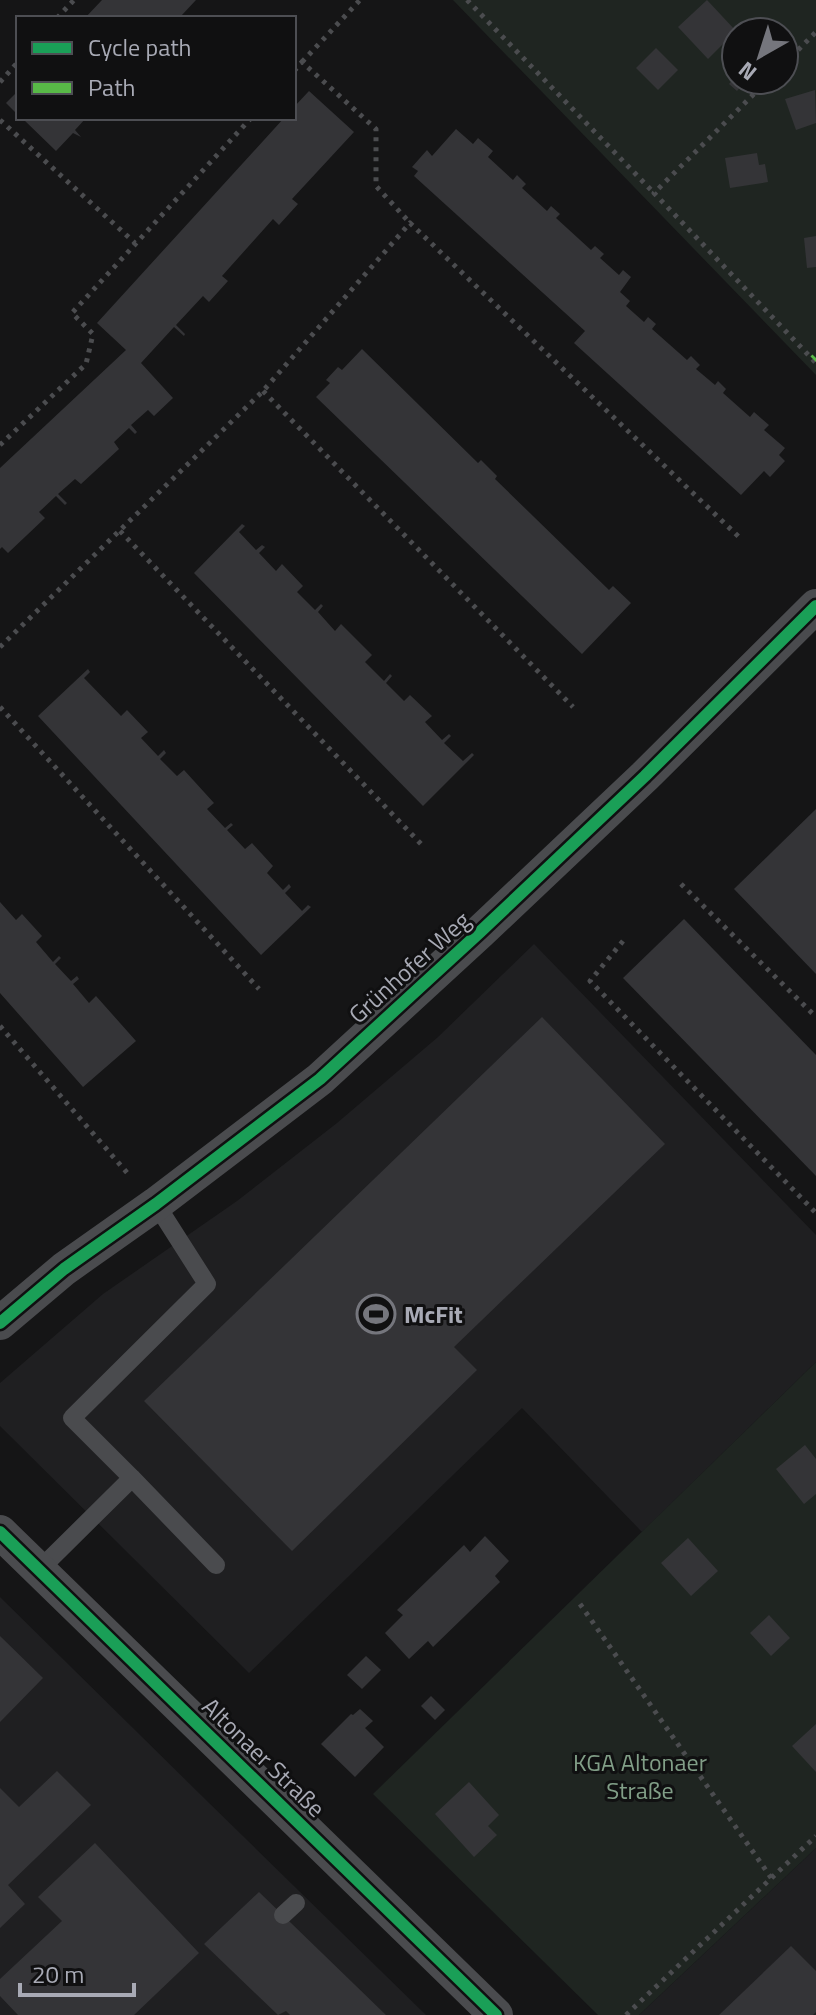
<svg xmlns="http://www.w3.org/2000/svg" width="816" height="2015" font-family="'Titillium Web',sans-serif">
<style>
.built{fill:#1f1f21}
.green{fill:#1f2521;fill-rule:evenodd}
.building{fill:#343437}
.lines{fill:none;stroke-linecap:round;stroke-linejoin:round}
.path{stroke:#4b4c4f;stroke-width:5;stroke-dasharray:4 6;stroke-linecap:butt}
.lane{stroke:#4a4b4e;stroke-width:18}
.street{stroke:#4a4b4e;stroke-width:34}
.quiet{stroke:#58b947;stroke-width:10;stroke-dasharray:20 10;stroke-linecap:butt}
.cycleway-casing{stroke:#101011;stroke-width:17}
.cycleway{stroke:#1a9f57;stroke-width:12}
.labels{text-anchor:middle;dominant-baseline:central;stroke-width:6;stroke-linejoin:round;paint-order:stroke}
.street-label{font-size:24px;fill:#a8aab5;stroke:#101011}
.poi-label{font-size:24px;font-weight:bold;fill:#a8aab5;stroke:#101011;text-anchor:start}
.park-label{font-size:24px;fill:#819e87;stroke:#101011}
</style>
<rect width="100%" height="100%" fill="#151516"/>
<!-- built -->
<g class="built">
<polygon points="534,944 816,1235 816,1362 642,1532 522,1408 249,1673 0,1426 0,1383 103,1294 237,1201 337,1123 438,1037"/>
<polygon points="0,1597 206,1800 426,2015 0,2015"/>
<polygon points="816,1848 816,2015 639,2015"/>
</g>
<!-- green -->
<g class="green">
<path d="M453 0H816V375ZM736 32H784V80H736Z"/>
<polygon points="816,1362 816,1848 639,2015 598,2015 373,1794"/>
</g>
<!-- building -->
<g class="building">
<polygon points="102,0 196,0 181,16 183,18 85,18"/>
<polygon points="707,0 736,31 708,59 678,27"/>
<polygon points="656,48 678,70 658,90 636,68"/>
<polygon points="736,76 736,80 746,80 737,91 729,84"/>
<polygon points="815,90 816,123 796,130 785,99"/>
<polygon points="18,91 18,115 6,103"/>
<polygon points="309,91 354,132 292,199 298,204 279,225 273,219 222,276 228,281 209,302 203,296 176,325 185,334 184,336 174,327 141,363 173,398 154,416 148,410 131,425 137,432 135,434 129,428 114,442 119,449 81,484 75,479 58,494 67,503 65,505 56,496 39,512 45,518 8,553 2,547 0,549 0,468 126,350 97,323 284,118 294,118 294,107"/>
<polygon points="22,118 86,118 75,130 81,137 73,133 56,151"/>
<polygon points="456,129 473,144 478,138 493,151 488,157 513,180 517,175 526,184 522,188 547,211 551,206 560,214 556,218 591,250 595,246 604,254 600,258 619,275 623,270 631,277 620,292 630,301 626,306 644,322 648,317 656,324 652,329 687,360 691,356 700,365 696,369 715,385 718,381 726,389 723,393 750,417 754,412 769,425 764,430 785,448 779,455 785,461 770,477 764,471 741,495 574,343 585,331 414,176 418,171 412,167 427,150 432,156"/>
<polygon points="757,153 759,165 765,164 768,182 730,188 725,158"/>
<polygon points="816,236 816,267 807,268 804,238"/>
<polygon points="362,349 478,463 481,460 497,476 495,479 609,590 613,586 631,603 582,654 316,397 330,383 326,380 338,367 342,370"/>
<polygon points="242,524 245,526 239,532 256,550 262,545 265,547 259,553 276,571 282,564 303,586 297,592 315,610 321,604 323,606 318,612 335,631 341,624 372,655 365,662 384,681 390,674 392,676 386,683 404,701 410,695 432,716 425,722 442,740 449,734 451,736 444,743 463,761 472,753 474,755 423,806 194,573"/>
<polygon points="88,669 90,672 84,678 121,716 127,710 148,732 141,738 158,756 164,750 166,753 160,759 177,776 184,770 214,803 207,809 225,828 231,823 233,825 227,830 245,849 252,843 273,866 267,873 283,890 289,884 291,887 285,893 302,911 308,905 311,907 261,955 38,716"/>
<polygon points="816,809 816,974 734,889"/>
<polygon points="0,902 16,920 22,914 42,936 36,942 53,962 59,956 61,958 55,964 71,981 77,976 79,979 73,984 89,1003 96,996 136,1041 83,1087 0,993"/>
<polygon points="684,919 816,1055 816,1176 623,978"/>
<polygon points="542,1017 665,1144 454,1347 477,1370 292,1551 144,1401"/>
<polygon points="805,1445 816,1459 816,1494 804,1504 776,1469"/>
<polygon points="485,1536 509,1561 495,1576 500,1582 433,1647 428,1641 409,1659 385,1633 403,1615 397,1610 464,1545 470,1552"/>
<polygon points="688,1538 718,1571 691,1596 661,1563"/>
<polygon points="769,1615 790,1638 771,1656 750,1633"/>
<polygon points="0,1636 43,1678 0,1722"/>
<polygon points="366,1656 381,1670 362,1689 347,1675"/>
<polygon points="431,1696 445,1710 435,1720 421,1706"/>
<polygon points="360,1709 373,1721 365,1728 384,1747 355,1777 321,1744 351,1714 353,1715"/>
<polygon points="816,1724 816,1772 792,1746"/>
<polygon points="57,1771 91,1805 8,1885 25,1904 0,1928 0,1788 19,1807"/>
<polygon points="469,1782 499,1815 488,1826 497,1835 474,1857 435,1814"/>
<polygon points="95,1843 199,1953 134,2015 18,2015 0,1996 0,1979 62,1921 38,1897"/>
<polygon points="259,1892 386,2015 290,2015 286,2011 278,2015 204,1944"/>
<polygon points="791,1946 816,1971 816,2012 813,2015 719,2015"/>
</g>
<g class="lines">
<!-- path -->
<g class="path">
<polyline points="467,0 654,193"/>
<polyline points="57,18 74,0"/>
<polyline points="302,62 360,0"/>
<polyline points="784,64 816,32"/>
<polyline points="294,71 302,62 376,129 376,186 410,223"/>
<polyline points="768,80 654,193 816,363"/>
<polyline points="0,82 18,62"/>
<polyline points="0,120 135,243"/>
<polyline points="263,391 573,707"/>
<polyline points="0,445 86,364 93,334 72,313 251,118"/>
<polyline points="120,531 423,846"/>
<polyline points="0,647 263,391 410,223 740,538"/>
<polyline points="0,707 259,989"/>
<polyline points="681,884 816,1017"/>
<polyline points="623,941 590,981 816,1213"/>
<polyline points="0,1026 129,1175"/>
<polyline points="580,1604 772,1879"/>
<polyline points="626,2015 816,1836"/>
</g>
<!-- lane -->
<g class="lane">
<polyline points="132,1478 216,1565"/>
<polyline points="39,1570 132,1478 72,1418 207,1284 156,1204"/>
<polyline points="283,1915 296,1903"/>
</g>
<!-- street -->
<g class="street">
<polyline points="0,1323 64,1269 156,1204 320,1079 480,932 645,776 816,606"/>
<polyline points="0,1532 496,2015"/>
</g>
<!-- quiet -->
<polyline class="quiet" points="814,360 816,358"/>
<!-- cycleway casing -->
<g class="cycleway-casing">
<g id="cycleway">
<polyline points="0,1323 64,1269 156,1204 320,1079 480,932 645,776 816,606"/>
<polyline points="0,1532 496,2015"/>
</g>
</g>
<!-- cycleway -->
<use href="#cycleway" class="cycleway"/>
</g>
<!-- icons -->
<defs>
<g id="stadium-ring" transform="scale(2)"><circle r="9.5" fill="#101011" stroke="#75767d" stroke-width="1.5"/><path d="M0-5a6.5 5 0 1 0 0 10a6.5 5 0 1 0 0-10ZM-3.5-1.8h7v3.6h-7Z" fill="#75767d"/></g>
</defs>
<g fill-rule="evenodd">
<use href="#stadium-ring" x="376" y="1314"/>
</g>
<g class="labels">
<!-- street labels -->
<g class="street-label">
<text transform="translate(409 967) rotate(-42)">Grünhofer Weg</text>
<text transform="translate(264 1757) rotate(44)">Altonaer Straße</text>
</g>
<!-- poi labels -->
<g class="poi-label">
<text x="404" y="1314">McFit</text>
</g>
<!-- park labels -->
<g class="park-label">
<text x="640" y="1762">KGA Altonaer<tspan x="640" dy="28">Straße</tspan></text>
</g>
</g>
<!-- legend -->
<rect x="16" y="16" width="280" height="104" fill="#101011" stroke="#4d4e53" stroke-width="2"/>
<rect x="32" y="42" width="40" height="12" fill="#1a9f57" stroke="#4d4e53" stroke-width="2"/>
<text x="88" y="56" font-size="24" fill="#a8aab5">Cycle path</text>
<rect x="32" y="82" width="40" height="12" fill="#58b947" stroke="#4d4e53" stroke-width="2"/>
<text x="88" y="96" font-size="24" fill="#a8aab5">Path</text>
<!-- north arrow -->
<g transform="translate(760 56) rotate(219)"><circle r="38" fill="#101011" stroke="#4d4e53" stroke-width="2"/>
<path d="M0-6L14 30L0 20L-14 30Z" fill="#75767d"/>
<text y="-12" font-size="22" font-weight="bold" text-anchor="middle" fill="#a8aab5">N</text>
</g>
<!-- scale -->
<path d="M20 1983v12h114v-12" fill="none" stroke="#a8aab5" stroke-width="4"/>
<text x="32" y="1983" font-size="24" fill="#a8aab5" stroke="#101011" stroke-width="6" paint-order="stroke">20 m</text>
</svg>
